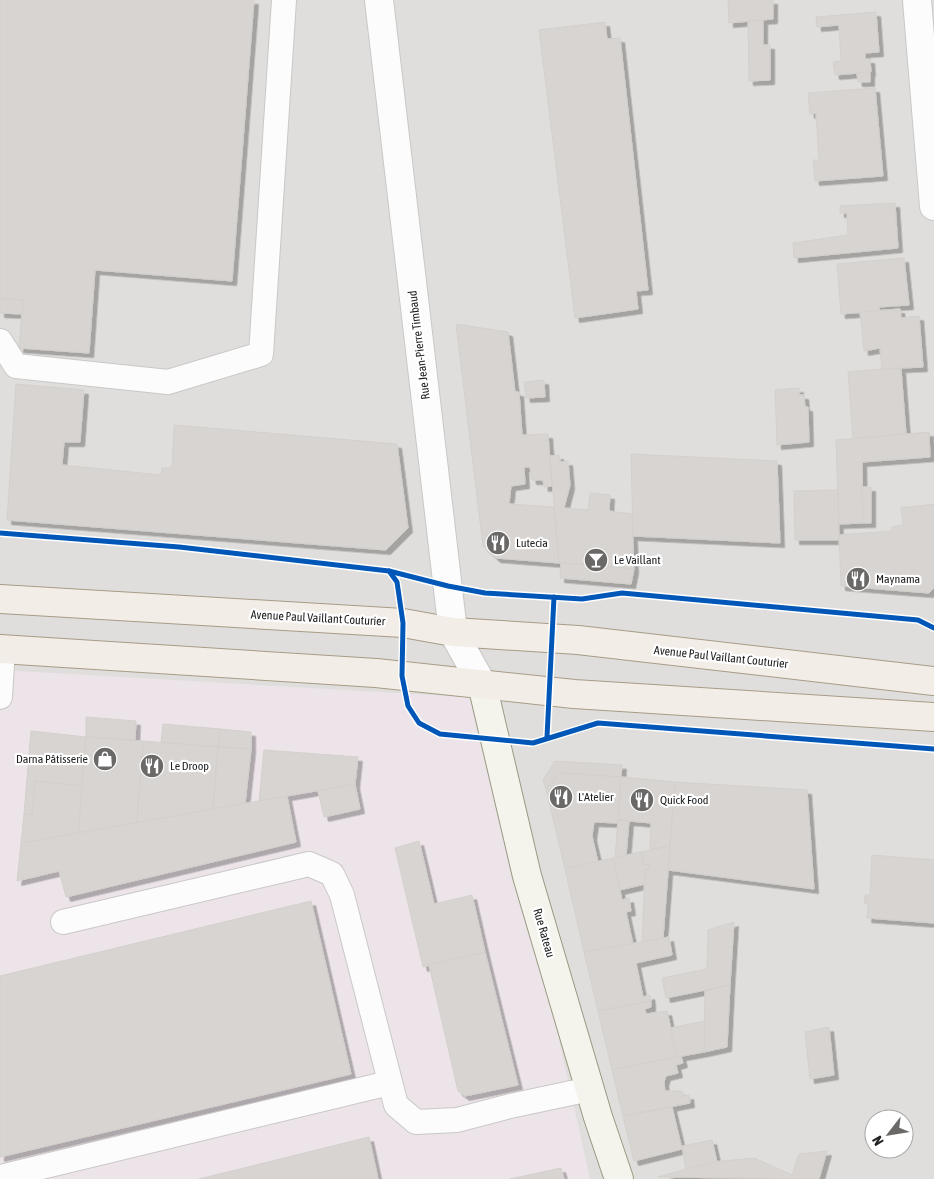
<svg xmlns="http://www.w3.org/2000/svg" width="934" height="1179" font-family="'Asap Condensed',sans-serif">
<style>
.residential{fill:#dfdedc;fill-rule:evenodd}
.industrial{fill:#ede4e9}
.building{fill:#d7d4d2;stroke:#d3d0cc;filter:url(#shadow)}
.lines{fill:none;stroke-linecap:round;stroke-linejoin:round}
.lane-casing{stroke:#c9c8c7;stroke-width:26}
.street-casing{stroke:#c9c8c7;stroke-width:30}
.secondary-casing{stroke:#999a82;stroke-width:30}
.primary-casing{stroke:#a79c86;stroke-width:30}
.lane{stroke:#fdfcfc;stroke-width:24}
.street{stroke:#fdfcfc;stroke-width:28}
.secondary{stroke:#f4f4ed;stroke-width:28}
.primary{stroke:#f3ede7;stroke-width:28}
.cycleway-casing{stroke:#fff;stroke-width:8}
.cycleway{stroke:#0057b8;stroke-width:5}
.labels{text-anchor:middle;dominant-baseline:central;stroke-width:4.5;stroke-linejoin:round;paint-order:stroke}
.street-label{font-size:12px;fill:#222;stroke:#fff}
.poi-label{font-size:12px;fill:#222;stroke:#fff;text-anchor:start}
</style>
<defs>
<filter id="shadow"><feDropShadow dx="4.5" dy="4.5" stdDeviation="0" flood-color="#0004"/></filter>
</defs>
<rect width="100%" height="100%" fill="#f0eeeb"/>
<!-- residential -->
<path class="residential" d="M0 0H934V1179H0ZM874 1119H904V1149H874Z"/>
<!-- industrial -->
<polygon class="industrial" points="0,670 483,698 590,1179 0,1179"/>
<!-- building -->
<g class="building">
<polygon points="0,0 254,0 232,281 95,270 89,353 19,348 23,300 0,299"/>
<polygon points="728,0 773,0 773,19 729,23"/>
<polygon points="876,12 879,52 865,53 865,59 870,59 871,72 835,75 833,62 841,61 839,25 817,27 816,17"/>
<polygon points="763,20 763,45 770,45 770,80 749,81 748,21"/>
<polygon points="605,22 607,39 620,38 648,290 636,291 638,309 575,318 539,30"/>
<polygon points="870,72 870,82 858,82 857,73"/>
<polygon points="875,88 883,176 815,181 813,160 819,160 816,113 810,114 808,93"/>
<polygon points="895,203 898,248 794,258 793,243 848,235 847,213 840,213 840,206"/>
<polygon points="904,258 909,305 879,307 880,311 841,314 837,264"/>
<polygon points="0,299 23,300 22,314 0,313"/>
<polygon points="900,309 901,318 919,316 923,367 882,369 880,348 864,351 860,312"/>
<polygon points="456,324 508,332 515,392 519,392 522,435 548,434 552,486 544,487 543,480 532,480 530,467 524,467 525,484 511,486 509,504 554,507 559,563 496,558 483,546"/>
<polygon points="882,369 901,369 906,434 853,439 848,372"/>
<polygon points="544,380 545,397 526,398 524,382"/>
<polygon points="16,384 84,390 80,442 64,442 62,465 161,475 162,468 172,468 174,425 397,444 408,528 386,550 7,520"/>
<polygon points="799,388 799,395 804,395 805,407 808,407 809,442 777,445 775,390"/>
<polygon points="929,432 930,457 862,462 863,523 839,524 836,440"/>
<polygon points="631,454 777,461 780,543 633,536"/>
<polygon points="559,455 560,462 568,461 570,485 564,508 588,510 590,493 610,495 609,511 632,514 634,569 559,563 550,456"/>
<polygon points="862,487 871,487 871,523 863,523"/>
<polygon points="838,490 839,540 795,540 794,491"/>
<polygon points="934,504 934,588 929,593 841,586 839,535 892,531 892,527 903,525 901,508"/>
<polygon points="561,563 634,569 631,584 560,578"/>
<polygon points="86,717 136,721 135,740 86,737"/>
<polygon points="163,724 220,729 219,747 161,742"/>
<polygon points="220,729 251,732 251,749 219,747"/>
<polygon points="31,731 86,737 82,786 35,781 32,815 24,814"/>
<polygon points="86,737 143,741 137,823 78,833"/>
<polygon points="143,741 218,747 213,810 137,823"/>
<polygon points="218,747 251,749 245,804 213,810"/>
<polygon points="264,750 358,757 355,784 259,801"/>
<polygon points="555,761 622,765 621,777 560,773 546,789 543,780"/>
<polygon points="560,773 621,777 618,823 594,822 592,836 598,862 565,869 546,789"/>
<polygon points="621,777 675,782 670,846 650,850 651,823 618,820"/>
<polygon points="35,781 82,786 78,833 21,843 24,814 32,815"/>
<polygon points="675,782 807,790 814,889 668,870"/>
<polygon points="355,784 360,809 324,817 318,791"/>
<polygon points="287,796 296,842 66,897 59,871 17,881 21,843"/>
<polygon points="618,820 629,821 626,856 615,858"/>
<polygon points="419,841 434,904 472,895 485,952 423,967 395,848"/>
<polygon points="670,846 663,938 642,942 645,870 650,868 649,864 644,865 641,852"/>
<polygon points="641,852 644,865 649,864 650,868 645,870 645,884 620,890 613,858"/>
<polygon points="872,855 934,860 934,923 867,918 869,903 864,903 865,895 870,895"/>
<polygon points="613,858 622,900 629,898 631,911 626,912 633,944 584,952 565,869"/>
<polygon points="311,901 351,1074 0,1157 0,976"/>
<polygon points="734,922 730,985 666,998 662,978 707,969 708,930"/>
<polygon points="669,937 672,955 636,963 643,997 650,995 651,1001 598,1011 584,952"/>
<polygon points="485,952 518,1085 465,1096 458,1091 429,965"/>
<polygon points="730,985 727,1047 704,1052 705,991"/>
<polygon points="651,1001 651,1007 645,1009 646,1014 667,1011 677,1057 612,1070 598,1011"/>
<polygon points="705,1021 704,1052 677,1057 670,1028"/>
<polygon points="829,1027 834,1075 810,1079 805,1032"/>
<polygon points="681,1056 683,1063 676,1065 678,1073 666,1076 664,1082 665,1091 682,1091 683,1096 689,1095 690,1103 623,1116 612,1070"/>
<polygon points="672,1107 682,1149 634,1161 623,1116"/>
<polygon points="369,1137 378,1179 199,1179"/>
<polygon points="712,1140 717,1162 686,1170 682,1146"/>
<polygon points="827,1151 819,1179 658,1177 713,1162 754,1158 792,1175 799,1154"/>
<polygon points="561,1168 564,1179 510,1179"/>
</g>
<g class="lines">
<!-- lane casing -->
<g class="lane-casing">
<g id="lane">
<polyline points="0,341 16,366 168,382 261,354 284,0"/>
<polyline points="0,697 3,649"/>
<polyline points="63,922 309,864 332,874 342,895 396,1105 416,1122 457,1120 510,1106 590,1089"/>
<polyline points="0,1177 389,1083"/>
</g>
</g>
<!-- street casing -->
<g class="street-casing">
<g id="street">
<polyline points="379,0 453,632 482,684"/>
<polyline points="917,0 934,206"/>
</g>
</g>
<!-- secondary casing -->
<g class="secondary-casing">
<polyline id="secondary" points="482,684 527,876 598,1117 619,1179"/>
</g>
<!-- primary casing -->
<g class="primary-casing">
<g id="primary">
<polyline points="0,599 403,623 453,632 578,640 934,681"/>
<polyline points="0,649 376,673 574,694 934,717"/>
</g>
</g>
<!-- lane -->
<use href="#lane" class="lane"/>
<!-- street -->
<use href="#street" class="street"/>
<!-- secondary -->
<use href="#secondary" class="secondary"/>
<!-- primary -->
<use href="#primary" class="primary"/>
<!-- cycleway casing -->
<g class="cycleway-casing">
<g id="cycleway">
<polyline points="0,533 179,547 389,571 397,582 403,623 402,676 408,706 419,723 440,734 533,743 598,723 934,749"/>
<polyline points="389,571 448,586 485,593 582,599 622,593 918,620 934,628"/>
<polyline points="547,737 554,597"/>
</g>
</g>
<!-- cycleway -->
<use href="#cycleway" class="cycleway"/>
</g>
<!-- icons -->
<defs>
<g id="restaurant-disc" transform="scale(1.25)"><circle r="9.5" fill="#6a6968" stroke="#fff"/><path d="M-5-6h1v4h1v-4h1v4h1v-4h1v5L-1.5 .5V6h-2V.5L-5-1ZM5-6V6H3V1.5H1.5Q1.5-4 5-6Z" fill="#fff"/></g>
<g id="bar-disc" transform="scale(1.25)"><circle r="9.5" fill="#6a6968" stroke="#fff"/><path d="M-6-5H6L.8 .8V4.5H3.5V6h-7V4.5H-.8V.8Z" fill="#fff"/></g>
<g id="shop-disc" transform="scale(1.25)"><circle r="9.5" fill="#6a6968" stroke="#fff"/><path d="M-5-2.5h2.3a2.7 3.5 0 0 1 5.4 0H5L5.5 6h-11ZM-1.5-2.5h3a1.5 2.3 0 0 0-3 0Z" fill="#fff"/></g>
</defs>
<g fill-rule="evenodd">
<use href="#restaurant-disc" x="498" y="543"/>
<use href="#bar-disc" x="596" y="560"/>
<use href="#restaurant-disc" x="858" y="579"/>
<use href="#shop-disc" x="105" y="759"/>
<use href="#restaurant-disc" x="152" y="766"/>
<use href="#restaurant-disc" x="561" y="797"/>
<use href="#restaurant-disc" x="642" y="800"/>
</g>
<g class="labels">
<!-- street labels -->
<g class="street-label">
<text transform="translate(419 345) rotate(-97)">Rue Jean-Pierre Timbaud</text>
<text transform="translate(318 618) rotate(3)">Avenue Paul Vaillant Couturier</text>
<text transform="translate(721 657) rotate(6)">Avenue Paul Vaillant Couturier</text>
<text transform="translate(544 933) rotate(74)">Rue Rateau</text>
</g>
<!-- poi labels -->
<g class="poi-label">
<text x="516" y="543">Lutecia</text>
<text x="614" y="560">Le Vaillant</text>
<text x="876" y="579">Maynama</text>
<text x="88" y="759" text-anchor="end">Darna Pâtisserie</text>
<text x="170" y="766">Le Droop</text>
<text x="578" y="797">L'Atelier</text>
<text x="660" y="800">Quick Food</text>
</g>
</g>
<!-- north arrow -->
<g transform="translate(889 1134) rotate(239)"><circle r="24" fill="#ffffff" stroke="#a7a7a7"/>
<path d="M0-4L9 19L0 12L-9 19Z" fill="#6a6968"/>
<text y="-8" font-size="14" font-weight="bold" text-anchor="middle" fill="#222222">N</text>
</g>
</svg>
